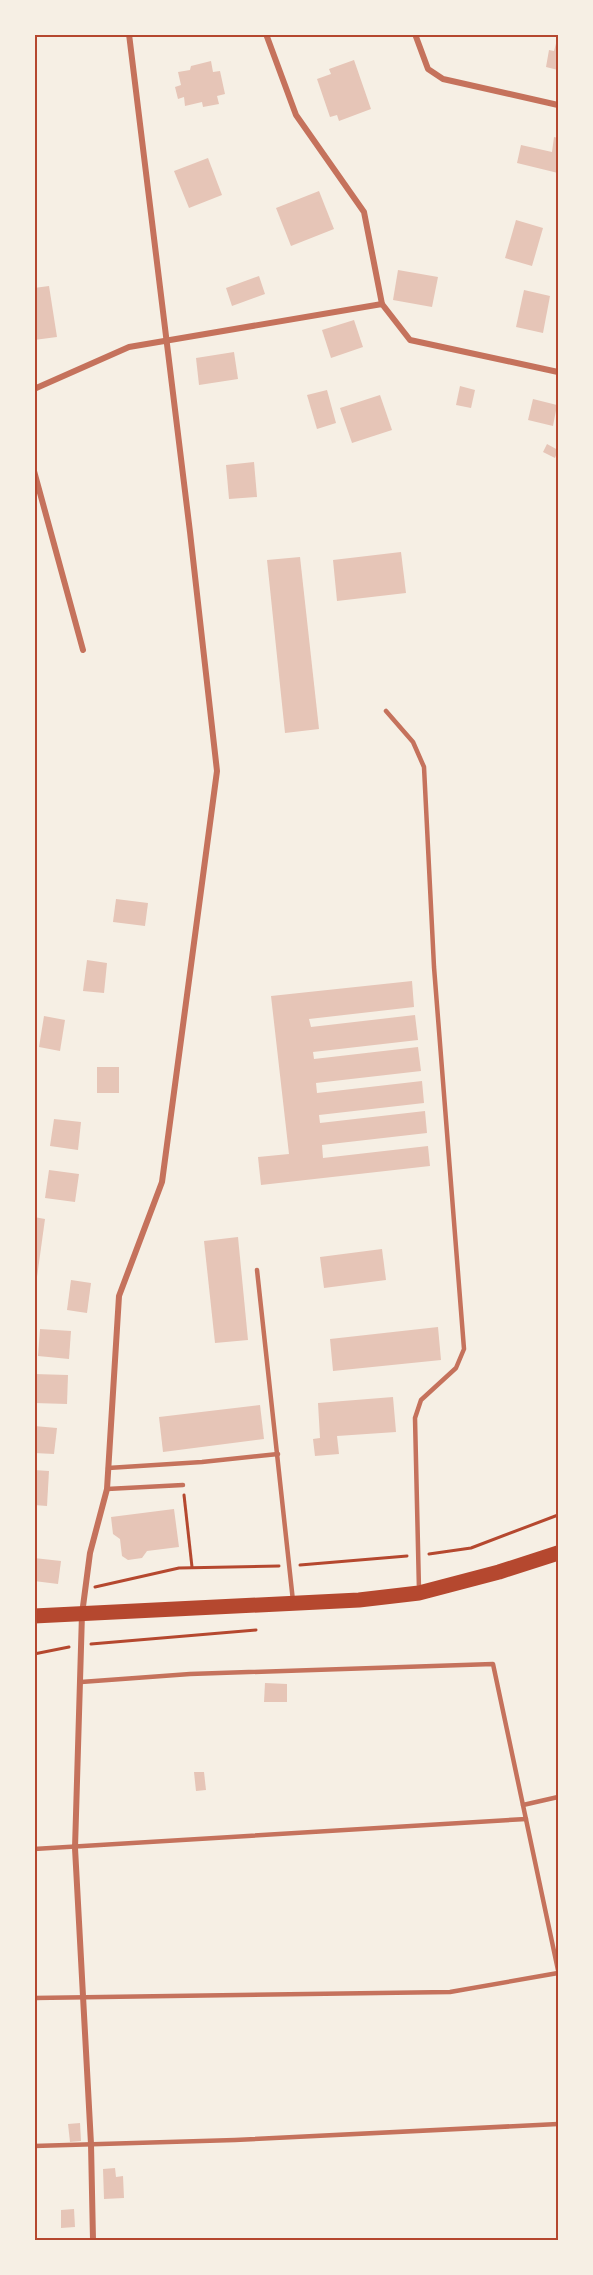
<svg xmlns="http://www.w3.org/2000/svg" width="593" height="2275" font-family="'DejaVu Sans',sans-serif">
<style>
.building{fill:#e6c5b7}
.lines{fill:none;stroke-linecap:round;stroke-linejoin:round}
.path{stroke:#b5482f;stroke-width:3}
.service{stroke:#c5725c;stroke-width:4.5}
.minor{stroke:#c5725c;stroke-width:6}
.primary{stroke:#b5482f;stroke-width:15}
.neatline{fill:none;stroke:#b5482f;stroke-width:2}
</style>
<rect width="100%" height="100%" fill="#f6efe4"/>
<!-- building -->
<g class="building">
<polygon points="558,36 558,70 546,67 549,50 554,51"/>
<polygon points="354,60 371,109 339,121 337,115 330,117 317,79 331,74 329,69"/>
<polygon points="211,61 213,72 220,71 225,94 217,96 219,104 203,107 202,102 185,106 184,97 178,99 175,87 181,85 178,72 190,70 191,66"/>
<polygon points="554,137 558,138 558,173 517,163 521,145 552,152"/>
<polygon points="208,158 222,195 189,208 174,171"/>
<polygon points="319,191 334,229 291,246 276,208"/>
<polygon points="516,220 543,228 532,266 505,258"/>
<polygon points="398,270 438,277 432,307 393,300"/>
<polygon points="259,276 265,294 232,306 226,288"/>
<polygon points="49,286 57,337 34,340 34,288"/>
<polygon points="524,290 550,296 543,333 516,327"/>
<polygon points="354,320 363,347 331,358 322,330"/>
<polygon points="234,352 238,379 199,385 196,358"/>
<polygon points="460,386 475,390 471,408 456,405"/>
<polygon points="327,390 336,423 317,429 307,395"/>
<polygon points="380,395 392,430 352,443 340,408"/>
<polygon points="533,399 557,405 553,426 528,420"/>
<polygon points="547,444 558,450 555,458 543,452"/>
<polygon points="254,462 257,497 229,499 226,465"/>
<polygon points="401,552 406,593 337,601 333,560"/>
<polygon points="300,557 319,729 285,733 267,560"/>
<polygon points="116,899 148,903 145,926 113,922"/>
<polygon points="87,960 107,963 104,993 83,991"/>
<polygon points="412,981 414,1007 309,1019 311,1027 415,1015 418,1040 313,1052 314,1059 418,1047 421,1071 316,1083 317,1093 422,1081 424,1103 319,1115 320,1123 425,1111 427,1133 322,1145 323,1158 428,1146 430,1166 261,1185 258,1157 289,1154 271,996"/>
<polygon points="44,1016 65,1020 60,1051 39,1047"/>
<rect x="97" y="1067" width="22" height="26"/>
<polygon points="54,1119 81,1122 78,1150 50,1146"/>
<polygon points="49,1170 79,1174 75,1202 45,1198"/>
<polygon points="34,1217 45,1219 37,1277 34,1276"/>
<polygon points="238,1237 248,1340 215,1343 204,1241"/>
<polygon points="382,1249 386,1280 324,1288 320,1257"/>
<polygon points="71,1280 91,1283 87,1313 67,1310"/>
<polygon points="438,1327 441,1360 333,1371 330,1339"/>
<polygon points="40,1329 71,1331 69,1359 38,1356"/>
<polygon points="34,1374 68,1375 67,1404 34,1403"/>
<polygon points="393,1397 396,1432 337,1436 339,1454 315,1456 313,1439 320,1438 318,1403"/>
<polygon points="260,1405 264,1439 163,1452 159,1417"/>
<polygon points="34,1426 57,1428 54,1454 34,1453"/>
<polygon points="34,1470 49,1471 47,1506 34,1505"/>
<polygon points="174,1509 179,1547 147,1551 142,1558 128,1560 122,1556 120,1539 113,1534 111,1517"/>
<polygon points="34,1558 61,1561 58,1584 34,1581"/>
<polygon points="265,1683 287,1684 287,1702 264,1702"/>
<polygon points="194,1772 204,1772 206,1790 196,1791"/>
<polygon points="80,2123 81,2141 70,2142 68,2124"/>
<polygon points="115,2168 116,2177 123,2176 124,2198 104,2199 103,2169"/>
<polygon points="74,2209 75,2227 61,2228 61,2210"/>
</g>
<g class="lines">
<!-- path -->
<g class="path">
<polyline points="184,1495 192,1567"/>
<polyline points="429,1554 471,1548 558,1515"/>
<polyline points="300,1565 407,1556"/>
<polyline points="95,1587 179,1568 279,1566"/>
<polyline points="91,1644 256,1630"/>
<polyline points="34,1654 69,1647"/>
</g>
<!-- service -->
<g class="service">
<polyline points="386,711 413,742 424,767 434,967 464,1349 456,1368 421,1400 415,1418 419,1590"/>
<polyline points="257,1270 293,1601"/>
<polyline points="108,1468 202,1462 278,1454"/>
<polyline points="107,1489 183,1485"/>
<polyline points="81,1682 190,1674 493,1664 558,1970"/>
<polyline points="523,1805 558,1797"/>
<polyline points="34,1849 526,1819"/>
<polyline points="34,1998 450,1992 558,1973"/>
<polyline points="34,2146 235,2140 558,2124"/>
</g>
<!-- minor -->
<g class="minor">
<polyline points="266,34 296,115 364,212 382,304"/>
<polyline points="415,34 428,69 443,79 558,105"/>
<polyline points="34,389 129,347 382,304 410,340 558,372"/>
<polyline points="34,471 83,650"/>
<polyline points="93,2240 91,2144 75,1848 82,1614 90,1553 107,1489 119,1296 162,1182 217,771 190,532 129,34"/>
</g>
<!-- primary -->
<polyline class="primary" points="34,1616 359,1600 419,1593 499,1572 558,1553"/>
</g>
<!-- border -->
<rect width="593" height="2275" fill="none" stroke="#f6efe4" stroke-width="72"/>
<rect x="36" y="36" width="521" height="2203" class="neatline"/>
</svg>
